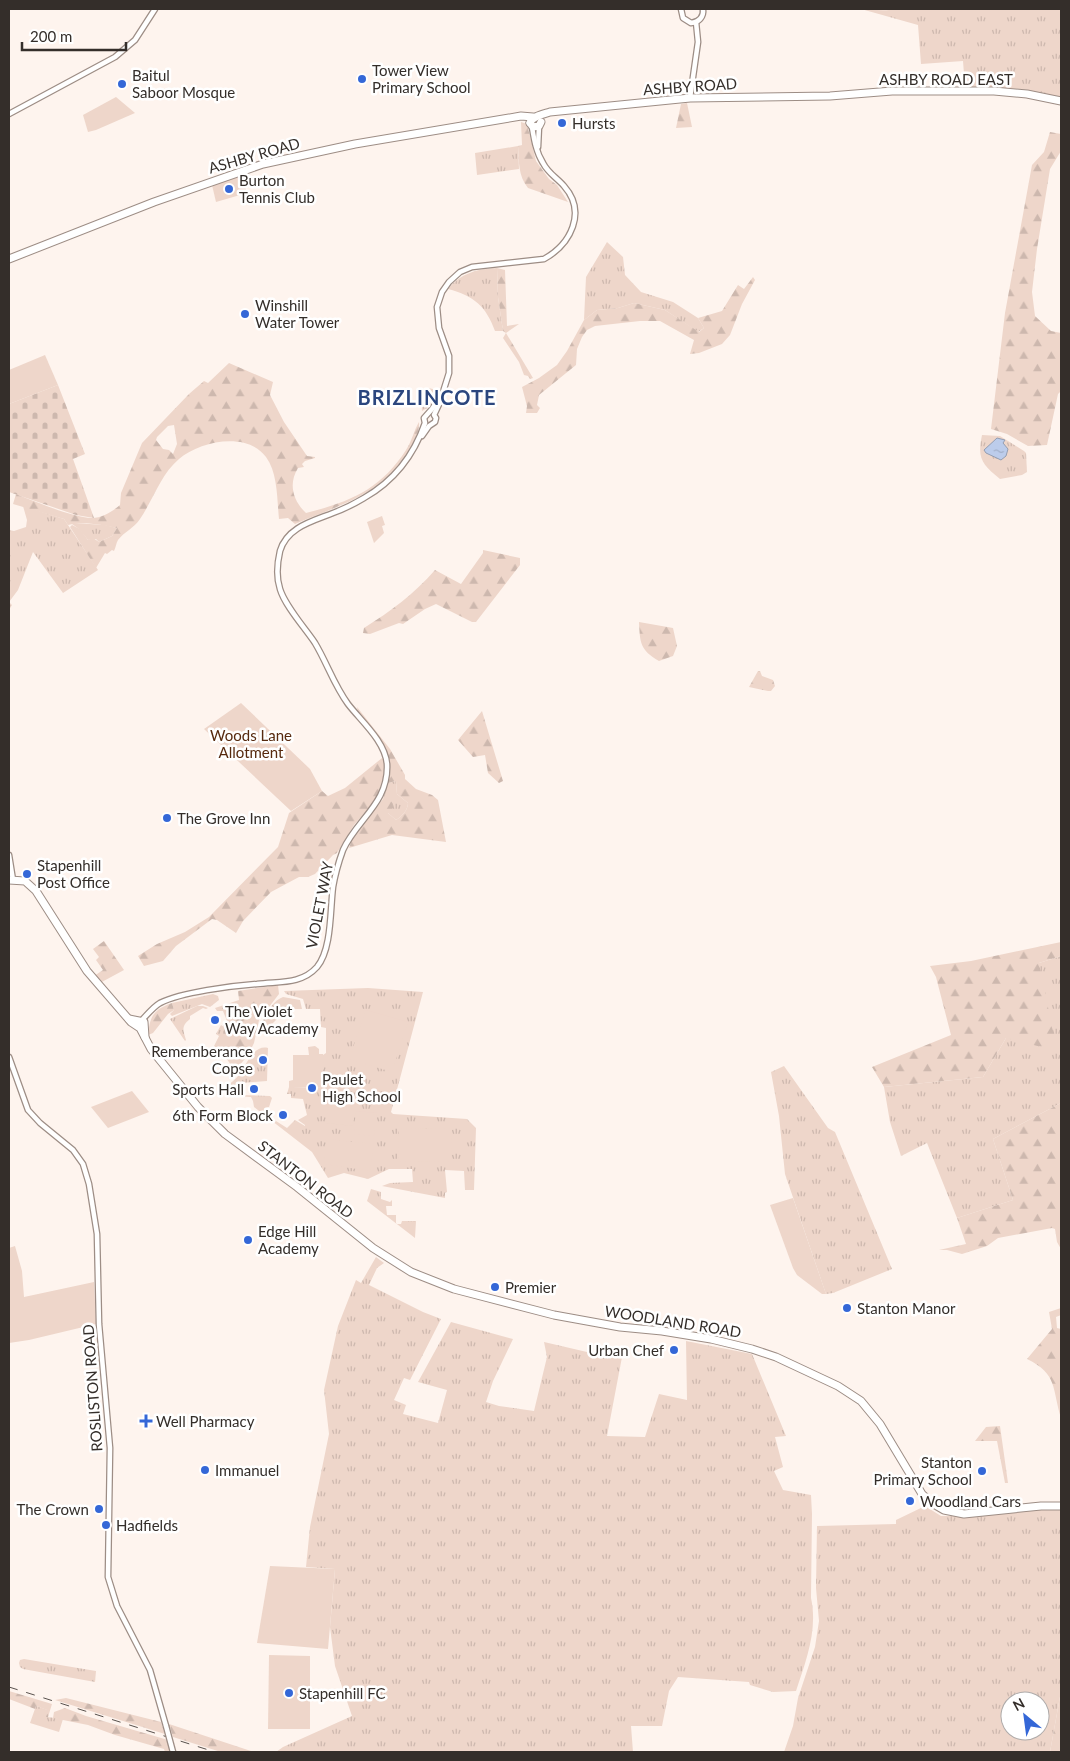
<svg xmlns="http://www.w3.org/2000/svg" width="1070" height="1761" font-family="Lato,sans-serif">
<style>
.grass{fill:url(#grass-tufts);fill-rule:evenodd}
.forest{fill:url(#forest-firs);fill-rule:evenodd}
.cemetery{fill:url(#cemetery-stones)}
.green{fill:#eed6ca}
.water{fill:url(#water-ripples);stroke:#939db1}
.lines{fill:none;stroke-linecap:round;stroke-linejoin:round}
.minor-casing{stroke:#9d8d85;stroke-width:7}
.highway-casing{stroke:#9d8d85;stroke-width:9}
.minor{stroke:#fff;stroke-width:4.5}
.highway{stroke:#fff;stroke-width:7}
.rail{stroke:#58514d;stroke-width:1;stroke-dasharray:9 9;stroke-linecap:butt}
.minor-bridge-casing{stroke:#9d8d85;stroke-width:7;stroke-linecap:butt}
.minor-bridge{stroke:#fff;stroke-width:4.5}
.poi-dot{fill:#3467d7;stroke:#fff;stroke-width:2}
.labels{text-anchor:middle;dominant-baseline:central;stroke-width:5;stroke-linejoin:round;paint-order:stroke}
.poi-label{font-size:15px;fill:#342e2a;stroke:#fff;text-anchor:start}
.street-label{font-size:15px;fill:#342e2a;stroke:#fff}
.park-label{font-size:15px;fill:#572a0f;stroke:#fff}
.district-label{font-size:20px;font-weight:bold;letter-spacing:1px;fill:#2b467e;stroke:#fff}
</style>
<defs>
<pattern id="grass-tufts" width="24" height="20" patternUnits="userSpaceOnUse" patternTransform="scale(1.25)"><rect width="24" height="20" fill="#eed6ca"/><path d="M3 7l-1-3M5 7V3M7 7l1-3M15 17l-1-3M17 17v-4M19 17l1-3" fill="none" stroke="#cdb8ae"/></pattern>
<pattern id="forest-firs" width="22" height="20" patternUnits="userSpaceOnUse" patternTransform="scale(1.25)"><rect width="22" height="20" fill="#eed6ca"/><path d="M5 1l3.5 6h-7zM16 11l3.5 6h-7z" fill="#cdb8ae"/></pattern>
<pattern id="cemetery-stones" width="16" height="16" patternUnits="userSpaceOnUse" patternTransform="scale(1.25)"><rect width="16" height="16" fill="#eed6ca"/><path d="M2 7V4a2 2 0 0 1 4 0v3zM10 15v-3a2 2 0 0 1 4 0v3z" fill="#cdb8ae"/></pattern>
<pattern id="water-ripples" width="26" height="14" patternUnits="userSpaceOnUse" patternTransform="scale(1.25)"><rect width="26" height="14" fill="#bccceb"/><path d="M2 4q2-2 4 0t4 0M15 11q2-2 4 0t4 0" fill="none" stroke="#a2b0ca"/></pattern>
</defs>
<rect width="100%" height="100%" fill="#fef4ee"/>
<!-- grass -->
<g class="grass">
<path d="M861 9C870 9 879 11 889 10V9H1061V98L1020 89 965 87 963 61 921 64 918 25Z"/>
<polygon points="518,146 519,169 477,175 475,153"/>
<polygon points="607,242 623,257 625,275 641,292 673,302 698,318 704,328 698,332 665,310 634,303 618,308 597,310 584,320 586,277"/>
<path d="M497 268 498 297 503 331H495C486 306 474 296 448 289 461 273 477 269 497 268Z"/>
<polygon points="429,388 439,391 431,406 422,411 421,397 425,389"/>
<path d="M982 435 1000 436 1024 451 1026 453 1027 472 1022 475 1000 479C982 464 977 459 982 435Z"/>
<polygon points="23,506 64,519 98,570 63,593 33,552 18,590 9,602 12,605 9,610 9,530 14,531 26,527 27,520"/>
<polygon points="74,523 105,525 117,528 112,536 99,542 96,539 88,540 79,529 72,524"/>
<path d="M396 781 397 794 408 803C408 810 402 816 396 820L388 813 389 799H383L388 783Z"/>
<polygon points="1061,956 1061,1103 993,1139 1013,1200 957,1218 927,1143 901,1156 890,1122 884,1087 983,1077 1006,1038 1039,963"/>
<path d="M368 988 423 992 391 1112 393 1114 467 1119 476 1128 474 1190H465L464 1171 445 1170 447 1192 445 1193V1198L382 1186 390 1183 413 1182 412 1169H389L368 1179 344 1173 328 1178 312 1152 254 1107 253 1101 251 1097 232 1096 225 1088C229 1084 236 1079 240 1074 246 1065 254 1044 268 1048L267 1081 241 1083V1095L270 1096 272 1098 269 1107 264 1109 265 1114 287 1128 295 1120 305 1126V1125L298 1120 307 1115 303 1099 291 1098V1094H287L289 1087V1081L293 1080V1087L323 1088V1055L326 1053V1028L321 1027 320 1009H306L303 999 286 994 284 991Z"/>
<polygon points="213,994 218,996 219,1000 210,1007 202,1004 172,1016 170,1014 174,1010 172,1003"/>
<path d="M283 997 300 1000 302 1009H288L287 1016 278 1018 270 1026H261C264 1016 272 1001 283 997Z"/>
<path d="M197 1006H203L208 1008 206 1009 203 1008 190 1016V1019C181 1026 183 1030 186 1040L185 1041 170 1019Z"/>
<path d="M221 1025 224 1027V1053L248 1055 235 1071C228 1061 224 1053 214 1046L219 1036 216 1034Z"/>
<polygon points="784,1066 828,1128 835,1132 892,1269 833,1293 826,1294 785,1174 779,1116 771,1072"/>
<polygon points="371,1189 381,1192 381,1199 390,1202 392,1200 392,1206 386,1206 387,1215 396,1215 396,1224 401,1224 402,1221 416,1221 415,1238 367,1201"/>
<path d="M376 1257 384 1263 377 1268 369 1285 423 1312 441 1319 410 1380 404 1378 394 1400 406 1405 403 1414 438 1423 447 1390 418 1382 451 1322 513 1339 493 1381 486 1402 499 1406 534 1411 547 1357 544 1342 587 1352 622 1357 607 1436 645 1437 659 1394 687 1400 686 1341 752 1354 786 1436 775 1437 783 1467 774 1471 783 1490 811 1495 812 1514 811 1598C818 1630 806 1661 796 1691L773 1692 750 1685 749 1682 678 1677 669 1691 662 1726H631L633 1752H276L283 1747 352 1716 335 1666 330 1627 335 1569 306 1567 310 1527 329 1434 324 1390 338 1326 356 1280 361 1283Z"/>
<path d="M925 1506 941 1516H973L1046 1507 1061 1508V1691L1050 1752H784L793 1726 798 1698 815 1647 819 1621 816 1588 817 1526 896 1524V1520ZM1010 1701H1040V1731H1010Z"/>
<polygon points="24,1659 96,1671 95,1682 23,1669 20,1667 19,1663 20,1660"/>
<polygon points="36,1706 48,1710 47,1717 63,1719 59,1732 30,1723"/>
</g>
<!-- forest -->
<g class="forest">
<polygon points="687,103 692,127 676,128 681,104"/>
<path d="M521 122 527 124 536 161 549 179 557 185 568 202 528 188C518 176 519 161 518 146L522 145Z"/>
<polygon points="1050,132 1061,134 1061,151 1050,169 1037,249 1032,292 1035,316 1051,331 1061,333 1061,391 1058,394 1047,445 1028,446 1007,434 991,429 1005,313 1032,165 1044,152"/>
<polygon points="497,268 505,270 507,326 519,324 506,333 533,378 530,379 528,376 524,375 519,362 503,338 506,333 503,331 498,297"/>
<polygon points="753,277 755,280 742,304 730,335 722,344 699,353 690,354 694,340 660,321 640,321 595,326 587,330 582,337 577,349 576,365 539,395 537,405 540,408 537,413 526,413 527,406 522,387 539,378 557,365 567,351 584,320 597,310 618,308 634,303 665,310 699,332 704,328 698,318 722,311 738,285 744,289"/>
<path d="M229 363 273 382 270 395 284 422 307 456 315 457V458L305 461 302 464 304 467 298 468C288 484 293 501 306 513 350 502 381 489 406 450 412 441 414 430 419 422 420 432 413 445 407 454 379 496 339 505 295 524L288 518 279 519C277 500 278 473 266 457 247 431 200 441 179 459 161 474 153 500 140 519 134 528 124 532 118 540 116 543 116 547 114 551L112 550 107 554 105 553 96 568 70 527 72 525 80 529 88 540 93 538 99 542 112 536 117 528C102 525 83 521 68 525L64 519 13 504 16 494C37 502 71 517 92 518 102 518 113 511 120 505L121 493 142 443 189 394 204 381 208 383ZM174 425 177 444 173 454 169 450 163 449 156 440 157 437 168 426Z"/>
<path d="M483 550 520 558V565L476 622H472L436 604 425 609 403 624 399 623 370 634 363 633 364 628C391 611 414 594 435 570L461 584 483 553Z"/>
<path d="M639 622 673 628 677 646 673 656 659 661C640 650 640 643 639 622Z"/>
<polygon points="758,671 760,671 762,676 773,680 775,686 771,691 768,691 749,687"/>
<path d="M357 707 390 749 405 775V779L416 789 432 795 438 800 446 842 392 835 349 848 353 836 383 799H389L393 803V808L388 813 396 820C402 816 408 810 408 803L397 794 396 781 388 783 387 756 358 712Z"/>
<polygon points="482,711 503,781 499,783 488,773 485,755 473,757 458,740"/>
<polygon points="382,758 385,762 383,779 375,801 354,825 337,853 333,855 315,874 308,877 299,877 271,892 243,921 236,933 217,920 212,919 176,946 163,961 144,966 138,956 157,944 185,932 209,917 278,847 289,813 322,791 328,796 345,788"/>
<polygon points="104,941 124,970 100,983 94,976 103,970 96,960 99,957 93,949"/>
<polygon points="1061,942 1061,956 1039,963 1057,1051 1006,1038 983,1077 884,1087 872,1067 951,1035 936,977 930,966 971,961"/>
<polygon points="278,985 279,994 259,1020 254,1043 248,1055 224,1054 223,1022 227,1021 223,1011 217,1011 215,1008 239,1000 238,991"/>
<path d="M172 1003 174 1010 168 1014 153 1033 148 1035C150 1016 153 1010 172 1003Z"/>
<polygon points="1061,1103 1061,1249 1057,1242 1055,1229 1052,1228 998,1238 987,1246 962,1254 947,1250 939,1250 966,1244 957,1218 1013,1200 993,1139"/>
<path d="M1061 1308V1315L1056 1317 1057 1328 1061 1329V1418C1052 1389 1058 1374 1027 1359L1052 1329 1049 1312Z"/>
<polygon points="1000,1426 1008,1483 1005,1483 997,1441 975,1441 986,1427"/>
<polygon points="9,1691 52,1704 48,1717 46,1717 47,1710 36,1706 35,1709 9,1699"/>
<polygon points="1061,1691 1061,1752 1050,1752"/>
<polygon points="66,1698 161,1722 165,1734 55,1700"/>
<polygon points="65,1708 86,1716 168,1740 171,1752 165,1752 164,1749 115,1735 88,1725 53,1718 54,1712"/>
<polygon points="169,1724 254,1752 221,1752 173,1737"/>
</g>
<!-- cemetery -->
<polygon class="cemetery" points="58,385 85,454 73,459 94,518 76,515 9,492 9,404"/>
<!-- green -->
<g class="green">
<polygon points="116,97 135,113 96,130 88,132 83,115"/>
<polygon points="242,175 247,193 216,202 212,185"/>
<polygon points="45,355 58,385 9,404 9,370"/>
<polygon points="382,516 385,525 382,526 384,533 374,543 367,522"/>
<polygon points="241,703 310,769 322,791 291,811 204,729"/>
<polygon points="366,1010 408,1022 392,1072 349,1059"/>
<polygon points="315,1046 319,1049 319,1054 323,1054 323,1088 293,1087 293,1055 309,1055 308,1047"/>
<polygon points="132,1091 149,1112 108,1128 91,1107"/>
<polygon points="329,1101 356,1103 353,1126 326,1123"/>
<polygon points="356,1111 377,1113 374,1136 354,1134"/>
<polygon points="399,1128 452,1129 451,1162 398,1161"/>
<polygon points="327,1139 374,1144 370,1171 324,1164"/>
<polygon points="793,1198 826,1294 822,1294 797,1275 793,1268 770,1205"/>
<polygon points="15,1246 22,1271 24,1297 94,1282 96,1324 29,1340 9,1343 9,1248"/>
<polygon points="270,1566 335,1569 328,1649 257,1643"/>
<polygon points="269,1655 310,1656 310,1729 268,1729"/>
</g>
<!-- water -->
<polygon class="water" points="997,438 1005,440 1003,443 1008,449 1006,456 1001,460 986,453 984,450"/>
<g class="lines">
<!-- minor casing -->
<g class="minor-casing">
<g id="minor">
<path d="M681 9 683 18 691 23C699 22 704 17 703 9"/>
<polyline points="690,98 698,42 696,22"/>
<polyline points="9,114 115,57 135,40 155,9"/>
<polyline points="538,147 539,126"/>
<path d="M443 392 449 373V356L439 328 437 307 442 292 449 282 460 272 472 267 544 259C571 244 587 212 564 186 557 178 548 173 543 163 536 152 534 139 532 127"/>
<polyline points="422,436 429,426 435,422 436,418 434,415 440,402"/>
<polyline points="9,855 13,880"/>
<path d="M141 1021C147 1015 153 1007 160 1003 182 992 231 986 257 984 278 981 301 985 317 967 332 949 330 910 333 887 335 875 339 861 343 850 357 819 389 803 387 764 385 741 361 721 348 704 334 685 327 663 315 643 305 628 285 606 280 589 276 577 277 564 280 551 287 527 313 521 333 513 344 509 354 504 364 498 394 481 414 455 425 423L424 418 432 409 444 391"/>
<polyline points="9,1057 28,1110 40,1123 73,1150 83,1164 89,1184 97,1234 99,1324 110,1448 108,1577 117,1606 150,1670 166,1726"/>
</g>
</g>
<!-- highway casing -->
<g class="highway-casing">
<g id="highway">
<path d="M530 123C532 116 544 114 550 112L690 98 830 96 892 91H994L1027 94 1061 101"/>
<polyline points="530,123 533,127 539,126 541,122"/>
<polyline points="9,259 154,202 263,164 355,144 521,116 533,117"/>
<polyline points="9,880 25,881 36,891 87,971 131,1022 140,1028 151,1049 198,1107 225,1134 297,1187 373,1248 411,1272 454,1289 554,1315 620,1327 662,1331 711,1339 752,1349 776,1357 838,1386 861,1401 880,1424 922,1494 932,1503 944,1510 964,1514 1041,1506 1061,1506"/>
<polyline points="129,1019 144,1022 145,1037"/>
</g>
</g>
<!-- minor -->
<use href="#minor" class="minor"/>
<!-- highway -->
<use href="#highway" class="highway"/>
<!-- rail -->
<polyline class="rail" points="9,1687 215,1752"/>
<!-- minor-bridge casing -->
<g class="minor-bridge-casing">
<polyline id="minor-bridge" points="166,1726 173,1752"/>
</g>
<!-- minor-bridge -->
<use href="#minor-bridge" class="minor-bridge"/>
</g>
<!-- markers -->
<g class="poi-dot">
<circle cx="362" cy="79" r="5"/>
<circle cx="122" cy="84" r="5"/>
<circle cx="562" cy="123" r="5"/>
<circle cx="229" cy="189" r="5"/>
<circle cx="245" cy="314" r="5"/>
<circle cx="167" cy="818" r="5"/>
<circle cx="27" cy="874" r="5"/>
<circle cx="215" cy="1020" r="5"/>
<circle cx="263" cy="1060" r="5"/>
<circle cx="312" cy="1088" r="5"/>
<circle cx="254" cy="1089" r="5"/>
<circle cx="283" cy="1115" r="5"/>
<circle cx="248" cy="1240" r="5"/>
<circle cx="495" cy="1287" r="5"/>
<circle cx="847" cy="1308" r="5"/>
<circle cx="674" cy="1350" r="5"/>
<path d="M143.5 1413.5h5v5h5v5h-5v5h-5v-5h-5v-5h5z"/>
<circle cx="205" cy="1470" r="5"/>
<circle cx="982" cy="1471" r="5"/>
<circle cx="910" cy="1501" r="5"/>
<circle cx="99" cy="1509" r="5"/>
<circle cx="106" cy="1525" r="5"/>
<circle cx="289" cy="1693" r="5"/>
</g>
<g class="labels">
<!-- poi labels -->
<g class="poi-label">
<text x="372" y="70">Tower View<tspan x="372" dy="17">Primary School</tspan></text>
<text x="132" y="75">Baitul<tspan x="132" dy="17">Saboor Mosque</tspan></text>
<text x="572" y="123">Hursts</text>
<text x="239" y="180">Burton<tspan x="239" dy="17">Tennis Club</tspan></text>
<text x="255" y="305">Winshill<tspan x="255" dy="17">Water Tower</tspan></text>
<text x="177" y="818">The Grove Inn</text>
<text x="37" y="865">Stapenhill<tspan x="37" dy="17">Post Office</tspan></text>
<text x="225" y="1011">The Violet<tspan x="225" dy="17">Way Academy</tspan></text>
<text x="253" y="1051" text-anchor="end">Rememberance<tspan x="253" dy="17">Copse</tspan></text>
<text x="322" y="1079">Paulet<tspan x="322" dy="17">High School</tspan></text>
<text x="244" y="1089" text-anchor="end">Sports Hall</text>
<text x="273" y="1115" text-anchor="end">6th Form Block</text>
<text x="258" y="1231">Edge Hill<tspan x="258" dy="17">Academy</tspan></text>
<text x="505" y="1287">Premier</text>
<text x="857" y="1308">Stanton Manor</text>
<text x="664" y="1350" text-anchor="end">Urban Chef</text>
<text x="156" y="1421">Well Pharmacy</text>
<text x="972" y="1462" text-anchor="end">Stanton<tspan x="972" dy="17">Primary School</tspan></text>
<text x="215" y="1470">Immanuel</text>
<text x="920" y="1501">Woodland Cars</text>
<text x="89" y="1509" text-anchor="end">The Crown</text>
<text x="116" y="1525">Hadfields</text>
<text x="299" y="1693">Stapenhill FC</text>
</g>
<!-- street labels -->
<g class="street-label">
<text x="946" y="79">ASHBY ROAD EAST</text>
<text transform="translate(690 86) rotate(-4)">ASHBY ROAD</text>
<text transform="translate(254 155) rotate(-16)">ASHBY ROAD</text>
<text transform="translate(319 905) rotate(-79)">VIOLET WAY</text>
<text transform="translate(306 1179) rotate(38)">STANTON ROAD</text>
<text transform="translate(673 1321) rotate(9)">WOODLAND ROAD</text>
<text transform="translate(92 1388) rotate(-94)">ROSLISTON ROAD</text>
</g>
<!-- park labels -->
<g class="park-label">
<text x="251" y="735">Woods Lane<tspan x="251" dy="17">Allotment</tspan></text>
</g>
<!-- district labels -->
<g class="district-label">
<text x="427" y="397">BRIZLINCOTE</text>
</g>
</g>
<!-- border -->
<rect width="1070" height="1761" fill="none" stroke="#342e2a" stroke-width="20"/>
<!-- north arrow -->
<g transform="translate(1025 1716) rotate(331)"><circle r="24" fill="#ffffff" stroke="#aeabaa"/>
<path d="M0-4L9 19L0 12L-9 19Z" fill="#3467d7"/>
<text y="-8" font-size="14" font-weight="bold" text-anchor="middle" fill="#342e2a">N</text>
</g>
<!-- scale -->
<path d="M22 42v8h104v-8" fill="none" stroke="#342e2a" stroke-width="2.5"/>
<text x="30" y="42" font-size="15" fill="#342e2a" stroke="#ffffff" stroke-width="4" paint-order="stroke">200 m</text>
</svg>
